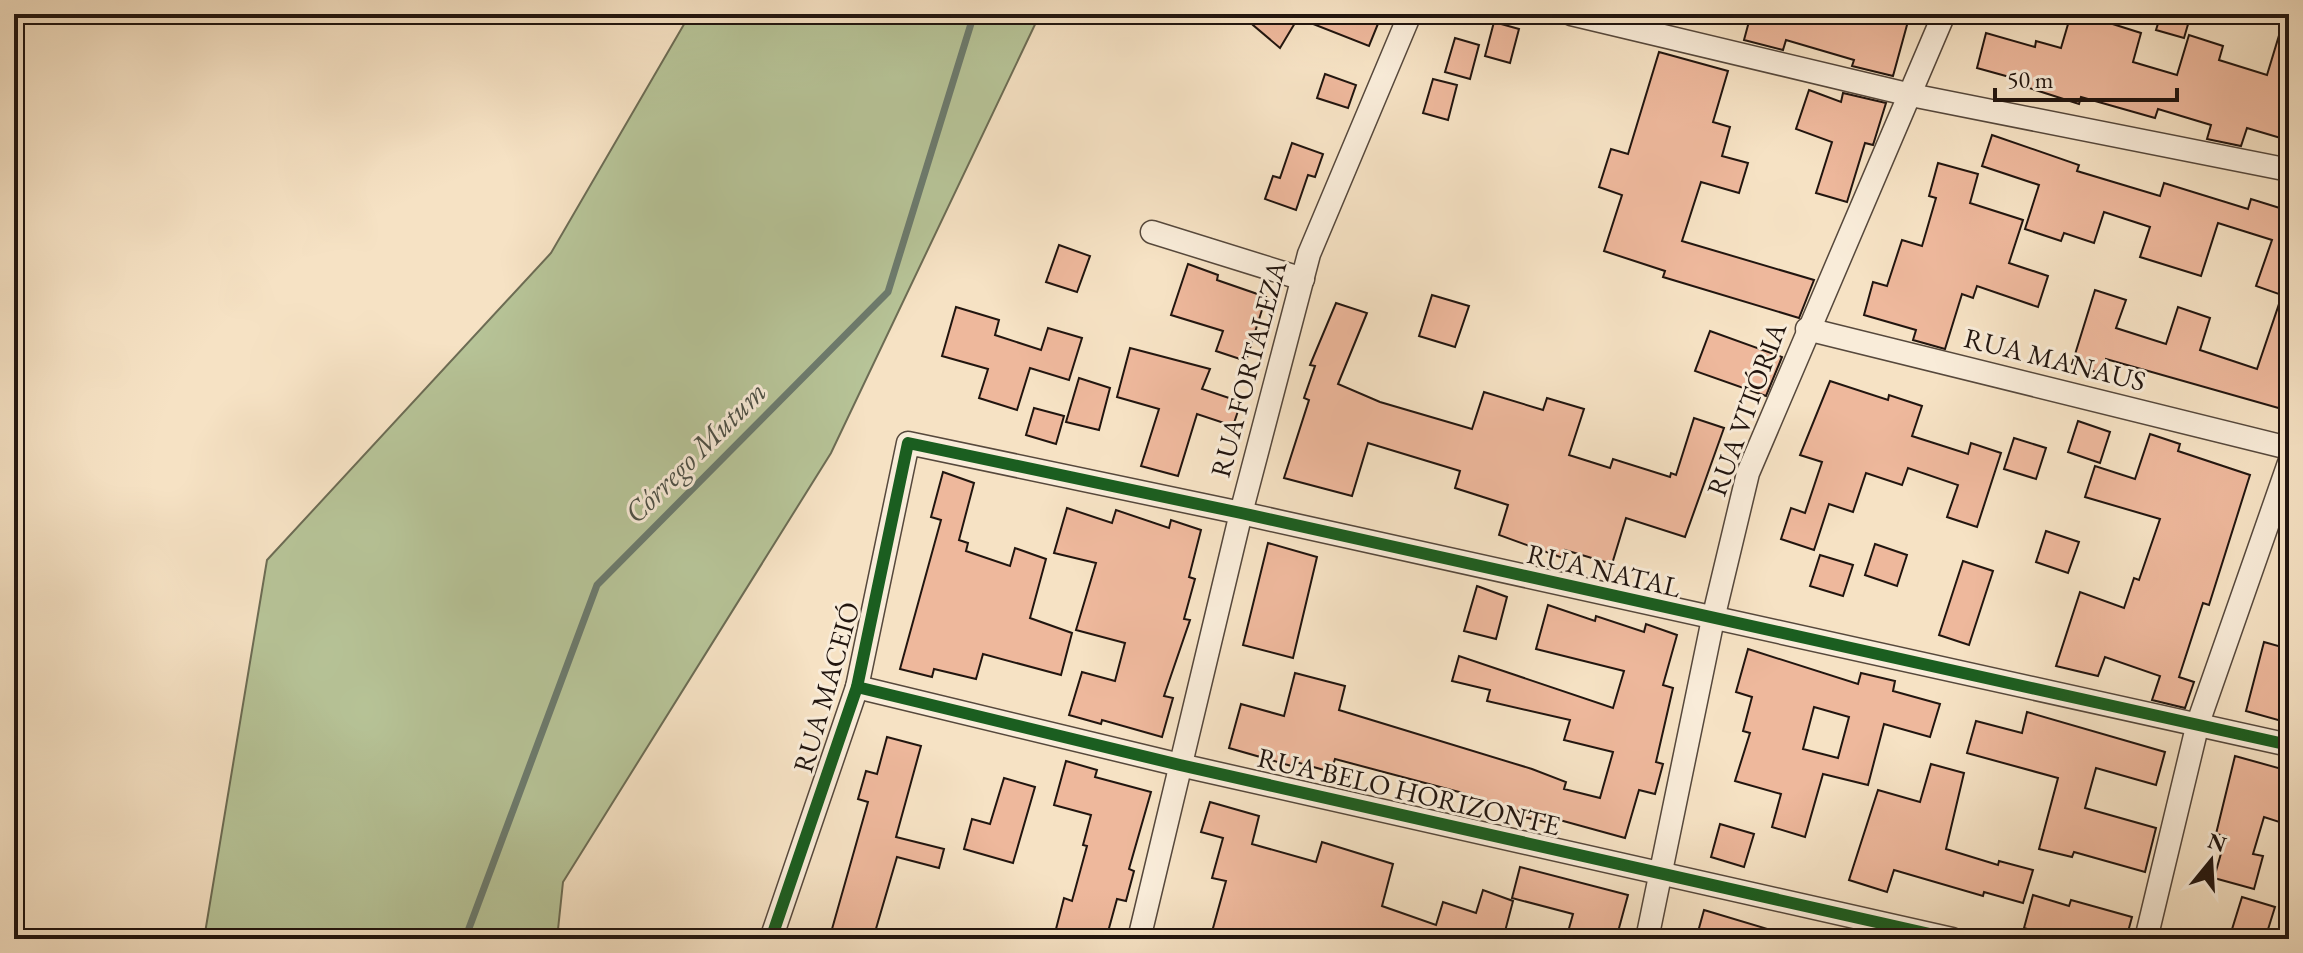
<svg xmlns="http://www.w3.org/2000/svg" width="2303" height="953" font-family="'EB Garamond',serif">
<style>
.green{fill:#b7c498;stroke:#6c6c54;stroke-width:2}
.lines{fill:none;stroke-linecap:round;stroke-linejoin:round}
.stream{stroke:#6c7b6e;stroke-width:7}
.building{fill:#eeb89c;stroke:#21150f;stroke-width:2;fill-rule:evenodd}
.street-casing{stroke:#56483c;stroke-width:25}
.street{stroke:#f9ecd9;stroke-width:22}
.cycleway-casing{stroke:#f9ecd9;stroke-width:17}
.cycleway{stroke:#1b5e20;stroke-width:12}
.labels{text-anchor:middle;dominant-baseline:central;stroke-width:6;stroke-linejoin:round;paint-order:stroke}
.street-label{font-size:28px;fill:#21150f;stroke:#f9ecd9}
.water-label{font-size:30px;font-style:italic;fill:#4d5046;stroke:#f9ecd9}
</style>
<rect width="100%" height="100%" fill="#f6e2c4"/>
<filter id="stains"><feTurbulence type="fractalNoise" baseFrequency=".0025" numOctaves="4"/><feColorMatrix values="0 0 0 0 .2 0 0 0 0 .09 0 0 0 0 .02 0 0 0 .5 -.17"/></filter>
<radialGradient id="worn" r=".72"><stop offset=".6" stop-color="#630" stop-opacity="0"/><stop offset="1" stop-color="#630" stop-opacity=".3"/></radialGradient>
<!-- green -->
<polygon class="green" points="690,14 1040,14 831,453 563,882 557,939 204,939 267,560 551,253"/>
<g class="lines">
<!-- stream -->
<polyline class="stream" points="465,939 597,585 888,292 974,14"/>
</g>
<!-- building -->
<g class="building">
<polygon points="1262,14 1382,14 1369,46 1298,18 1280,48 1253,25"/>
<polygon points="1751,14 1910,14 1893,76 1852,66 1854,60 1786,40 1783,50 1744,40"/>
<polygon points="2071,14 2101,14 2100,20 2141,33 2133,62 2177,75 2189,35 2223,46 2219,60 2267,75 2284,19 2289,20 2289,124 2284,139 2247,128 2241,146 2207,139 2211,125 2158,109 2155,118 2081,97 2079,104 2023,86 2024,81 1977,68 1986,33 2035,47 2036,41 2061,48"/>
<polygon points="2161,14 2191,14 2184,38 2156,30"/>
<polygon points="1494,22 1519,29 1510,63 1485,56"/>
<polygon points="1455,38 1479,45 1470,79 1445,72"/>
<polygon points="1659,52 1728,71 1713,122 1730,127 1722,156 1748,163 1739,193 1701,182 1682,241 1814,280 1799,318 1663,277 1665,271 1604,251 1622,195 1599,187 1611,149 1628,154"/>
<polygon points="1325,74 1356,85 1348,108 1317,98"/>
<polygon points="1433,79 1457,85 1448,120 1423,113"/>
<polygon points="1809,90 1841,102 1843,93 1886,103 1873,145 1865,143 1847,202 1816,193 1832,142 1796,129"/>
<polygon points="1992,135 2079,165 2077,171 2160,196 2164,183 2248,209 2251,199 2283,209 2289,200 2289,389 2282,409 2106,359 2102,374 2072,364 2095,290 2126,300 2116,328 2166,344 2178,307 2210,318 2200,350 2257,369 2282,295 2256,286 2272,240 2218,223 2201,276 2140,257 2150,227 2104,212 2094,243 2064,233 2061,241 2025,229 2039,185 1982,166"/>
<polygon points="1292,143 1323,154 1315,177 1308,175 1296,210 1265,199 1273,176 1280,178"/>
<polygon points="1938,163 1978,174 1970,203 2023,220 2009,263 2048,276 2038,307 1977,286 1973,298 1962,294 1945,349 1913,340 1916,330 1864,315 1873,282 1887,286 1902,240 1922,246 1936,198 1929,196"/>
<polygon points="1059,245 1090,256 1077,292 1046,282"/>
<polygon points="1188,264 1218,275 1217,280 1266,297 1246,361 1216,351 1223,331 1171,315"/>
<polygon points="1432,295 1469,306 1455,347 1419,336"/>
<polygon points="1336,303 1367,313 1338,384 1380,402 1472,429 1484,392 1543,410 1547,398 1584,409 1569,455 1610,468 1613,459 1670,477 1671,473 1676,475 1694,418 1724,428 1685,537 1626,518 1612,564 1565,550 1563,558 1499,535 1508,505 1455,488 1460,471 1368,443 1352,496 1284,478 1309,400 1304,398 1315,366 1310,365"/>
<polygon points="956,307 999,320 995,335 1041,350 1048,328 1082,338 1069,380 1030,368 1017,410 979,398 988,369 942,356"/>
<polygon points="1710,331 1782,357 1766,396 1695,371"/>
<polygon points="1130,348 1210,369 1202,389 1241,402 1233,426 1197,414 1178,476 1141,466 1159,409 1117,397"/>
<polygon points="1079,378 1110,388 1099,430 1066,422"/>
<polygon points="1830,381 1888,400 1889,395 1922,406 1912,436 1968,454 1971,443 2001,453 1977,527 1947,517 1958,485 1908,468 1902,485 1866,473 1853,512 1829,504 1814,550 1781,539 1791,508 1805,513 1822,462 1800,455"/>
<polygon points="1034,408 1064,416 1056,444 1026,435"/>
<polygon points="2078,421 2110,432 2100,463 2068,452"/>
<polygon points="2150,434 2180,444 2178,451 2250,475 2209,605 2203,603 2179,677 2194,682 2185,708 2152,700 2160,676 2105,657 2098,676 2056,666 2080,592 2124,608 2134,578 2139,580 2160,519 2085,497 2095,466 2135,479"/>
<polygon points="2014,438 2046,448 2036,479 2004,469"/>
<polygon points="943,472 974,483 959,540 968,543 966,551 1010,566 1015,548 1046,559 1030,618 1072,633 1061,675 983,654 976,679 934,669 932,677 900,669 941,520 931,517"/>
<polygon points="1067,508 1112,523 1116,510 1169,528 1171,520 1201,530 1189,577 1195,579 1184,619 1190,620 1164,696 1173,698 1162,737 1102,720 1101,724 1069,715 1082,672 1115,681 1125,643 1076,630 1096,563 1054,553"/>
<polygon points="2046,531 2079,542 2068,573 2036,562"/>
<polygon points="1268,543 1317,557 1293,658 1243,645"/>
<polygon points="1875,544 1907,555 1897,586 1865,575"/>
<polygon points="1820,555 1853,565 1843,596 1810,586"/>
<polygon points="1963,561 1993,571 1969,645 1939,635"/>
<polygon points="1477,586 1507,597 1496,639 1464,631"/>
<polygon points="1548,605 1595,621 1596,616 1644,632 1646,624 1677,635 1663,685 1673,688 1656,762 1663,764 1655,794 1639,790 1625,838 1556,819 1555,824 1523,817 1524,813 1459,792 1335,759 1331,772 1296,762 1295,767 1229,748 1241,704 1284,716 1295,673 1345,686 1339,710 1532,769 1566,782 1564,789 1600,798 1613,752 1564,740 1570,720 1487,701 1490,690 1452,681 1459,656 1613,708 1624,671 1536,649"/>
<polygon points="2264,642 2289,649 2289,723 2246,711"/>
<path d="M1748 649 1858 684 1861 673 1895 681 1893 691 1940 704 1930 737 1884 724 1868 785 1823 774 1805 837 1772 827 1781 794 1735 781 1750 733 1743 731 1752 697 1736 692ZM1814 707 1849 717 1838 758 1803 749Z"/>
<polygon points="2027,712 2165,752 2156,785 2096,768 2085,808 2156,828 2145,872 2074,852 2072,857 2039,849 2058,778 1967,753 1976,721 2022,733"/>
<polygon points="887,737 921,746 896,837 944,849 939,868 897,857 873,939 865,939 832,929 868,802 858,799 866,771 877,774"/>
<polygon points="2235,756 2289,771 2289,825 2264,817 2253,854 2263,856 2254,889 2214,878 2226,836 2216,834"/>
<polygon points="1066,761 1097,770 1095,777 1151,792 1129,869 1134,871 1126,901 1117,899 1106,939 1056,929 1064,898 1072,901 1087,846 1083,845 1091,815 1054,805"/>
<polygon points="1931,764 1964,773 1946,849 1998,865 1999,861 2033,870 2023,903 1984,892 1983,896 1894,870 1887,892 1849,880 1878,790 1920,802"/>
<polygon points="1004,778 1035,787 1013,863 964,849 972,819 990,824"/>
<polygon points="1210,802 1259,816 1252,844 1316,862 1322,842 1393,864 1382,906 1436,925 1443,902 1476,913 1483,890 1513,901 1503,939 1468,935 1467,939 1210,939 1226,881 1212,878 1223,838 1201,832"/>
<polygon points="1720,824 1754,834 1744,867 1711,857"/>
<polygon points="1520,867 1628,895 1616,939 1566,939 1573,914 1512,898"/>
<polygon points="2033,895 2069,906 2071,900 2132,917 2126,939 2060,939 2024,928"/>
<polygon points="2242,897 2275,907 2265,939 2229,939"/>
<polygon points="1704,910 1784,934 1783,939 1696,939"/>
</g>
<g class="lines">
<!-- street casing -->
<g class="street-casing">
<g id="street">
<polyline points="1571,14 1911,95 2289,170"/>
<polyline points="1152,232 1303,279"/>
<polyline points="1807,329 2289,448"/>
<polyline points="857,687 1180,765 1952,939"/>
<polyline points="771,939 857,687 908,443 1241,513 2289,745"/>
<polyline points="1139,939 1241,513 1309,254 1410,14"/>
<polyline points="1647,939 1713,619 1748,473 1944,14"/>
<polyline points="2146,939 2198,723 2289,463"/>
</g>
</g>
<!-- street -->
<use href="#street" class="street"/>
<!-- cycleway casing -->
<g class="cycleway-casing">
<g id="cycleway">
<polyline points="857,687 1180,765 1952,939"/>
<polyline points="771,939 857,687 908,443 1241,513 2289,745"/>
</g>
</g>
<!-- cycleway -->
<use href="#cycleway" class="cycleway"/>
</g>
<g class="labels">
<!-- street labels -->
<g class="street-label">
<text transform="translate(2055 359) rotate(14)">RUA MANAUS</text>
<text transform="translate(1248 369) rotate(-75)">RUA FORTALEZA</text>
<text transform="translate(1746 409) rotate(-70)">RUA VITÓRIA</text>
<text transform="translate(1604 570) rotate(13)">RUA NATAL</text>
<text transform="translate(826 687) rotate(-74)">RUA MACEIÓ</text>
<text transform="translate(1409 791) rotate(13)">RUA BELO HORIZONTE</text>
</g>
<!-- water labels -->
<g class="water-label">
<text transform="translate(695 452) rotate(-45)">Córrego Mutum</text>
</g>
</g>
<!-- margin -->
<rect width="2303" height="953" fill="none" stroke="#f6e2c4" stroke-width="48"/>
<rect x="16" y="16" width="2271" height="921" fill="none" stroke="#21150f" stroke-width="4"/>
<rect x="24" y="24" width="2255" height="905" fill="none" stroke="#21150f" stroke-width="2"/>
<!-- north arrow -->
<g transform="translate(2211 861) rotate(18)" stroke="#f9ecd9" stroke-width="6" paint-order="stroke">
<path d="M0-6L14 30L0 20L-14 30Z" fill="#21150f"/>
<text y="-12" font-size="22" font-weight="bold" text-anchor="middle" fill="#21150f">N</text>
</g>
<!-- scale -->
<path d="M1995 88v12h182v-12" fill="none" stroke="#21150f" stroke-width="4"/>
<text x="2007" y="88" font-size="24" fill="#21150f" stroke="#f9ecd9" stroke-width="6" paint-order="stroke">50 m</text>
<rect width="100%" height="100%" filter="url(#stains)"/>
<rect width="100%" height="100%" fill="url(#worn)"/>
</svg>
